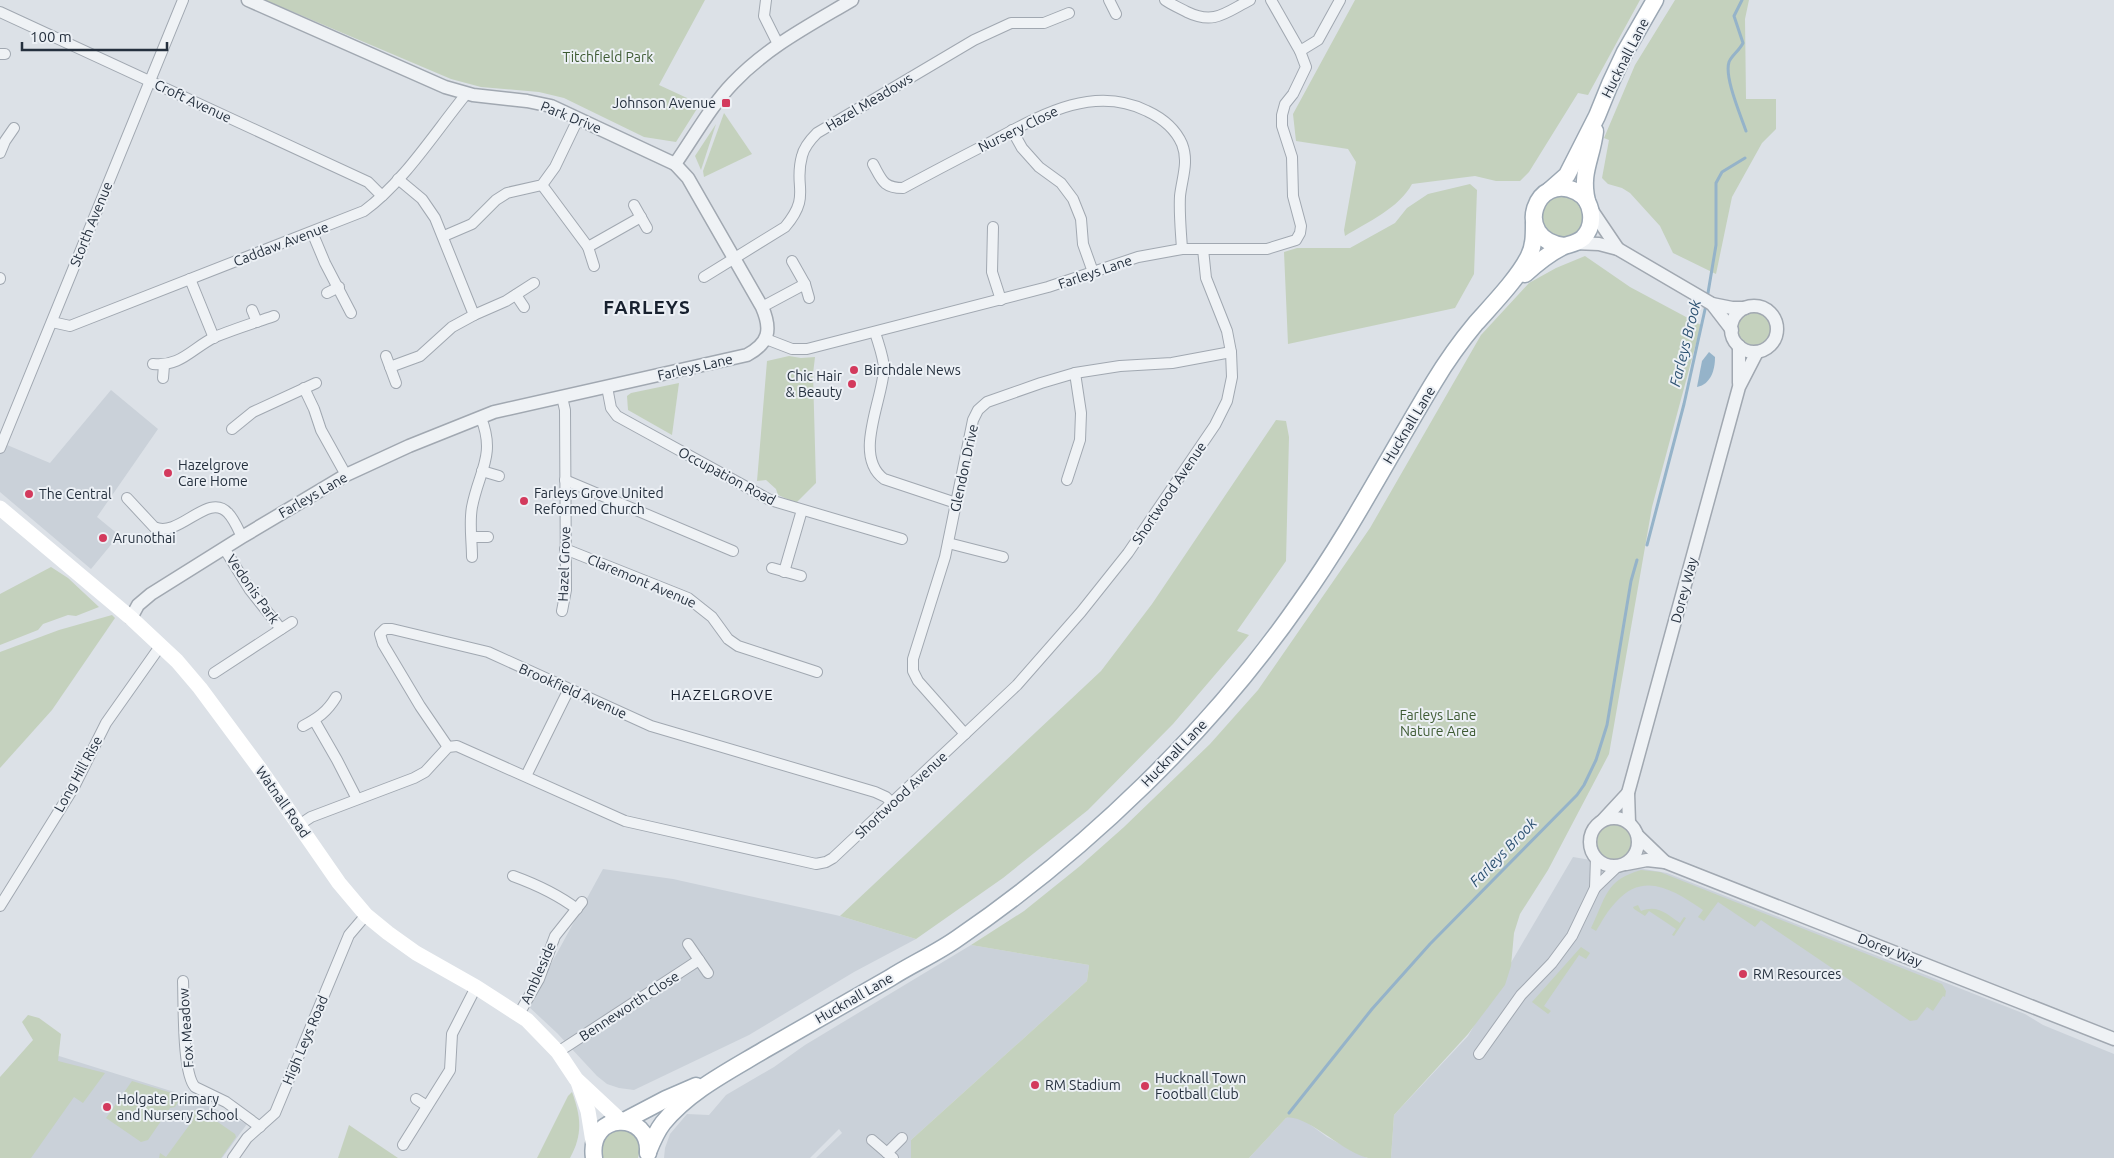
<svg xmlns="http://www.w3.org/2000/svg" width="2114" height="1158" font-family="Ubuntu,sans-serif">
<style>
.built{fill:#cad1d9}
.green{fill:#c4d1bd}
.water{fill:#95b3c9}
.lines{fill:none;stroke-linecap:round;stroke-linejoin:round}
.stream{stroke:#95b3c9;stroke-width:3}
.minor-casing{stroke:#a1a8b1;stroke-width:12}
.tertiary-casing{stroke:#a1a8b1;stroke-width:15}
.primary-casing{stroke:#9ba7b3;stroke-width:19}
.minor{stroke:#eff2f5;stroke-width:10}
.tertiary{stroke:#eff2f5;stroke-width:12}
.secondary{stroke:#fff;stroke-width:15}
.primary{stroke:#fff;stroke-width:16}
.poi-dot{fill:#d33a5d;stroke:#ecf0f5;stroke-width:2}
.labels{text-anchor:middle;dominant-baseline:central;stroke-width:4;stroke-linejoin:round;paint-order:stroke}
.park-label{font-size:14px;fill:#3d5a32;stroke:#ecf0f5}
.street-label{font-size:14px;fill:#25303e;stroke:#ecf0f5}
.poi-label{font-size:14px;fill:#25303e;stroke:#ecf0f5;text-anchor:start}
.water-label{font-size:15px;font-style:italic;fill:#2e5373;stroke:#ecf0f5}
.neighbourhood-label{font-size:15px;letter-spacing:1px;fill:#18212f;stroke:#ecf0f5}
.district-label{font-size:19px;font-weight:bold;letter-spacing:1px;fill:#18212f;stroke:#ecf0f5}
</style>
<rect width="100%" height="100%" fill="#dce1e7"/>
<!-- built -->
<g class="built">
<polygon points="111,390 158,429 97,517 119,535 91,569 0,492 0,442 50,463"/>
<polygon points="1573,857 1667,873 2025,1014 2043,1025 2114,1054 2114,1158 1391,1158 1394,1115 1468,1036"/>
<polygon points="603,869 673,879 840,916 916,939 854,972 749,1035 634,1090 619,1088 607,1084 597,1076 557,1033 528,1006"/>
<polygon points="971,945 1089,965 1087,981 911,1140 911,1158 816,1158 842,1133 839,1129 810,1158 664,1158 665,1148 670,1134 687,1114 709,1115 726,1095 774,1067 805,1045"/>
<polygon points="59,1056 184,1095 247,1124 222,1158 0,1158 11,1080"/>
<polygon points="1291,1116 1304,1120 1327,1137 1367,1158 1249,1158 1286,1118"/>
</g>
<!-- green -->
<g class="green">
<polygon points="265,0 705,0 659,85 700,104 676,142 644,137 564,98 539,92 481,87 451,79"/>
<path d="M1355 0H1640L1588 95 1578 93 1529 172 1520 181H1496L1475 176 1412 184C1399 208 1368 222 1345 236L1344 230 1356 162 1348 149 1296 141 1293 114Z"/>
<polygon points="1675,0 1749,0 1745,19 1746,99 1776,99 1776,129 1762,143 1732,197 1716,274 1673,253 1660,226 1630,193 1622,188 1608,184 1602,178 1609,140 1604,138 1635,65"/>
<polygon points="724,113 752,154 704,177 703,171"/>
<polygon points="716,124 701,170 695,156"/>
<polygon points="1470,184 1477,190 1474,274 1455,308 1288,344 1284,252 1297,248 1350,248 1395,223 1407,208 1428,194"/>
<polygon points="1561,193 1581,202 1585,224 1575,237 1559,240 1541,226 1543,204"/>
<path d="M1585 256 1630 287 1701 325 1652 507 1609 754 1548 870 1520 914 1514 933 1511 966 1505 985 1468 1034 1394 1115 1391 1158C1384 1158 1375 1158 1368 1158 1345 1154 1305 1113 1286 1118L1249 1158H911V1140L1087 981 1089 965 971 945 1024 911 1080 866 1124 827 1210 744 1258 690 1370 528 1481 335 1529 283 1556 268Z"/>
<circle cx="1756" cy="329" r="18"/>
<polygon points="789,356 801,358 815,357 813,374 816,483 796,503 778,495 776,489 766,480 757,481 767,361"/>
<polygon points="679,383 672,435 628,410 627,396 631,393"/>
<polygon points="1276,420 1286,421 1289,437 1286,561 1237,631 1249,635 1173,724 1088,810 1003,878 916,939 840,916 1101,671 1152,604"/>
<polygon points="51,567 68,578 99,607 76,616 68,615 43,624 38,630 0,645 0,594"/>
<polygon points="112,615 115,618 52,710 0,768 0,652 59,630"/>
<circle cx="1615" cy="842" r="18"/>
<path d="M1641 870 1660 872 1942 984 1946 991 1945 997 1943 996 1933 1011 1927 1007 1917 1020 1910 1021 1761 920 1755 927 1718 902 1704 921 1698 917 1703 910C1675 891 1644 870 1616 902 1608 910 1602 921 1596 931L1591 928C1606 898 1605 880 1641 870Z"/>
<path d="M1638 905 1641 911C1657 904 1667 914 1680 923L1684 917 1686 918 1674 936 1672 935 1676 929 1649 911 1645 916 1634 909 1633 907Z"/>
<polygon points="1581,947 1590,953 1586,959 1579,955 1544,1006 1551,1011 1548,1014 1532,1002"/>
<polygon points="28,1015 39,1018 61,1034 58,1061 105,1073 83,1103 74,1097 31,1158 0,1158 0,1077 33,1040 22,1022"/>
<polygon points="132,1081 182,1096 175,1107 170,1108 148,1140 141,1142 106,1118"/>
<path d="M572 1092C581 1117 583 1134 570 1158H537L568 1096Z"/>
<polygon points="195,1110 202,1111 235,1134 236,1137 221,1158 159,1158 160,1153 166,1157 193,1120 187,1115 189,1113"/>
<polygon points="349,1125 398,1158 338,1158"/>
<path d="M622 1128C635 1134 643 1143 638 1158H599L602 1135Z"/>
</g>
<!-- water -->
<path class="water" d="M1709 352 1715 357C1715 370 1711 384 1697 387L1702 361Z"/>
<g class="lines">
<!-- stream -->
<g class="stream">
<path d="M1742 0 1734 16 1743 43C1739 51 1732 55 1729 62 1724 77 1741 116 1746 131"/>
<polyline points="1707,299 1716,245 1716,183 1722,172 1745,158"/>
<polyline points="1647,545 1684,404 1706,305"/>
<polyline points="1289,1113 1372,1009 1430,944 1577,795 1584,785 1596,760 1607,725 1631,581 1637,560"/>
</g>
<!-- minor casing -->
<g class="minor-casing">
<g id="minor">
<polyline points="766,0 764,16 778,44"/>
<polyline points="1109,0 1116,14"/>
<path d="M1165 0C1172 5 1180 8 1187 12 1214 25 1225 13 1250 0"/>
<polyline points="0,12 368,182 382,196"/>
<polyline points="1300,51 1318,40 1340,0"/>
<polyline points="0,54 5,54"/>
<polyline points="1012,130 1022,148 1039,167 1061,183 1073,199 1081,219 1083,244 1093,272"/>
<polyline points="0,153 5,141 14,128"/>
<path d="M873 164C882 180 883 188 903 188 931 173 959 158 987 144 1036 118 1091 83 1147 111 1162 118 1175 128 1182 144 1189 162 1182 178 1180 196 1179 214 1181 232 1182 249"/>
<polyline points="398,179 422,199 435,218 474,315 506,301 534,283"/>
<polyline points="542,185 588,247 641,217"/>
<polyline points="634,205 647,228"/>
<polyline points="993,227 992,272 1001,300"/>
<polyline points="312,232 325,263 351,313"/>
<polyline points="444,236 472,224 496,200 507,193 542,185 555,167 578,119"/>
<polyline points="588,247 594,266"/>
<polyline points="792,261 805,284 809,298"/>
<path d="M704 277 785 227C812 195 793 187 802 156 804 147 811 139 817 133L974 40 1011 23H1044L1069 13"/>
<polyline points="0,278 0,279"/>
<polyline points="190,279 214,338"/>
<polyline points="327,293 339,287"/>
<polyline points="516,295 524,307"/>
<polyline points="762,307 805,284"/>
<polyline points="252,310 257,322"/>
<path d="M52 322 70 326 364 211C404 182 435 132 467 93"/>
<path d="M875 332C878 343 884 358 884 369 882 402 853 456 884 479L956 503"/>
<polyline points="766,339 792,349 807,349 1048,287 1138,257 1182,249 1267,249 1296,240 1300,233 1301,226 1293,196 1292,157 1282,126 1282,115 1285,104 1293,94 1306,67 1300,51 1271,0"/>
<polyline points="386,356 396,383"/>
<path d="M153 364C181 367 192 348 215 337 234 329 254 323 274 316"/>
<polyline points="390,367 420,356 452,327 474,315"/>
<polyline points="163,378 164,365"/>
<polyline points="607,387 611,408 617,416 770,500 902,539"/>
<polyline points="304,388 314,409 321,430 346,475"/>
<polyline points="562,397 565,410 566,590 562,611"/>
<polyline points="232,429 253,412 316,383"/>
<polyline points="0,448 183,0"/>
<polyline points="482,471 499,476"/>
<polyline points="565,480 733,551"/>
<polyline points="1067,480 1080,440 1081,413 1075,373"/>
<path d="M127 498 154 527C179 539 208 491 228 513 234 519 238 529 242 537"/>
<polyline points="472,537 488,537"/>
<polyline points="948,543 1003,557"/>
<polyline points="224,548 250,590 281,629"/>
<polyline points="565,549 688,598 712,617 728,639 738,646 817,672"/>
<path d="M472 557C472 541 469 523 472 507 479 471 496 455 481 418"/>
<polyline points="772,568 801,576"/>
<polyline points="784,572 802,510"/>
<polyline points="214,673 292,622"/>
<polyline points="314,720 337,760 357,799"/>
<path d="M303 726C318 718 327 712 336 697"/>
<polyline points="965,734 918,681 913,671 913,659 945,557 973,420 978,410 987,402 1041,383 1075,373 1120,366 1172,363 1231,352"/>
<polyline points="448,747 420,706 383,644 380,634 385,629 392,629 488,652 651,726 875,792 886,797 892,803"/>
<polyline points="526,776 569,689"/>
<polyline points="299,825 311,817 414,778 425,772 448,747 457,746 625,821 816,864 826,862 833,858 1017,685 1081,612 1128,553 1215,425 1227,401 1232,377 1231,352 1227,331 1206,278 1203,249"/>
<path d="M513 876C535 884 557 894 577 909"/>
<polyline points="1595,888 1596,858"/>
<polyline points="0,906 74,787 106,723 161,645"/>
<polyline points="688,944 708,973"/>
<path d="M183 981C184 1003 182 1073 195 1087L226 1102 260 1127"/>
<polyline points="519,1014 539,979 555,936 582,902"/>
<polyline points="558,1052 699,960"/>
<polyline points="1479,1054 1521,995 1552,963 1572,936 1595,888 1618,866"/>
<polyline points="416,1099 427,1106"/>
<polyline points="872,1140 893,1158"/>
<polyline points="403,1145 450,1070 452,1034 476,987"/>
<polyline points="887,1153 902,1138"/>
<polyline points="233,1158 247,1138 275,1113 349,935 366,915"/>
</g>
</g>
<!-- tertiary casing -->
<g class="tertiary-casing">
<g id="tertiary">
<path d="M675 164C694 137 710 107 733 83 767 47 810 25 852 0"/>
<polyline points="1591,209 1618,249"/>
<polyline points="1574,243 1599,244 1618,249 1712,304 1732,308 1745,308"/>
<polyline points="1712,304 1732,330"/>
<circle cx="1754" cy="329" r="23"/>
<polyline points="1739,346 1739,383"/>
<path d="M131 618 138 605 151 594 242 537 346 475 409 446 494 412 747 355C769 343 772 330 762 307L688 178 675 164 551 106 527 101 473 95 445 87 248 0"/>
<circle cx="1614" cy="842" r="24"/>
<polyline points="1603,820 1628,793"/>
<polyline points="1629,823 1628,793 1739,387 1757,352"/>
<polyline points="1638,836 1665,862"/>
<polyline points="1626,864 1647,860 1665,862 2114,1039"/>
</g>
</g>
<!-- primary casing -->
<g class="primary-casing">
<g id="primary">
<polyline points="1550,190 1567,175 1597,116 1610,84 1625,52 1655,0"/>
<path d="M1587 201C1580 173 1592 158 1595 131"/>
<path d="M1525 274C1536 264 1548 254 1562 247 1569 244 1576 244 1583 238 1596 225 1593 200 1577 192 1536 170 1511 239 1564 246"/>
<polyline points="624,1121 666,1099 696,1086"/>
<path d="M648 1152C652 1142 656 1132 663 1123 689 1091 729 1071 764 1050 806 1026 848 1002 890 978 912 964 937 953 958 938 1087 850 1211 730 1300 602 1350 532 1389 456 1434 382 1446 362 1461 341 1476 323 1492 305 1519 277 1529 256 1534 246 1534 235 1534 224"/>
<path d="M594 1158C587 1111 651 1110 648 1153"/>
</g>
</g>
<!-- minor -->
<use href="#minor" class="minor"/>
<!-- tertiary -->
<use href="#tertiary" class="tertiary"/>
<!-- secondary -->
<g class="secondary">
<polyline points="0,508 131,618 177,661 200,688 260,769 339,883 366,915 388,933 416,953 476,987 527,1020 558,1052 576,1079 621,1121"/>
<polyline points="578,1082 588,1111 593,1142"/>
</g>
<!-- primary -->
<use href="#primary" class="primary"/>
</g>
<!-- markers -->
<g class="poi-dot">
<rect x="721" y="98" width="10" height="10" rx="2.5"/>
<circle cx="854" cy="370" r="5"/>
<circle cx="852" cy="384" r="5"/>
<circle cx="168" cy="473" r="5"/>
<circle cx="29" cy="494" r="5"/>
<circle cx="524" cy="501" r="5"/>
<circle cx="103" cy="538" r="5"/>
<circle cx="1743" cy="974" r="5"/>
<circle cx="1035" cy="1085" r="5"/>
<circle cx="1145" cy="1086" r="5"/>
<circle cx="107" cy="1107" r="5"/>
</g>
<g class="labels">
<!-- park labels -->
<g class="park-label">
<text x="608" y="57">Titchfield Park</text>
<text x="1438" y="715">Farleys Lane<tspan x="1438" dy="16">Nature Area</tspan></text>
</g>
<!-- street labels -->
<g class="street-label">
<text transform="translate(1625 58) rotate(-63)">Hucknall Lane</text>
<text transform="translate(193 101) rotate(25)">Croft Avenue</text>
<text transform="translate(869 102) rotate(-31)">Hazel Meadows</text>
<text transform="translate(571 117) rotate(22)">Park Drive</text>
<text transform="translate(1018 129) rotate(-26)">Nursery Close</text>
<text transform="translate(91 224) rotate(-68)">Storth Avenue</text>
<text transform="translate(281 244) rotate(-21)">Caddaw Avenue</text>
<text transform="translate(1095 272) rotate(-19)">Farleys Lane</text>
<text transform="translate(695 367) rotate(-13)">Farleys Lane</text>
<text transform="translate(1409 425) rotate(-59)">Hucknall Lane</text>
<text transform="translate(964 468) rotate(-78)">Glendon Drive</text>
<text transform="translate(727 476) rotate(28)">Occupation Road</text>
<text transform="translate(1169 493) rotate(-56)">Shortwood Avenue</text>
<text transform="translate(313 495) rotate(-30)">Farleys Lane</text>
<text transform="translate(564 564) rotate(-88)">Hazel Grove</text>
<text transform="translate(642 581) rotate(23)">Claremont Avenue</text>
<text transform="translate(253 589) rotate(55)">Vedonis Park</text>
<text transform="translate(1684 590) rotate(-75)">Dorey Way</text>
<text transform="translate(573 691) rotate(24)">Brookfield Avenue</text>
<text transform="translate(1174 753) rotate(-46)">Hucknall Lane</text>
<text transform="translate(78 774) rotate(-61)">Long Hill Rise</text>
<text transform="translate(901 795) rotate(-43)">Shortwood Avenue</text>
<text transform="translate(283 802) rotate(55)">Watnall Road</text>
<text transform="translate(1890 950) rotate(22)">Dorey Way</text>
<text transform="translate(538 973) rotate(-66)">Ambleside</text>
<text transform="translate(854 998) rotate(-30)">Hucknall Lane</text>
<text transform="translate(629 1006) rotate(-33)">Benneworth Close</text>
<text transform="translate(186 1028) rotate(-94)">Fox Meadow</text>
<text transform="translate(305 1040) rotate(-67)">High Leys Road</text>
</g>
<!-- poi labels -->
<g class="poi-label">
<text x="716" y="103" text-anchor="end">Johnson Avenue</text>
<text x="864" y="370">Birchdale News</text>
<text x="842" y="376" text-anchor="end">Chic Hair<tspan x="842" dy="16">&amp; Beauty</tspan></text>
<text x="178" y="465">Hazelgrove<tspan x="178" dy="16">Care Home</tspan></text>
<text x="534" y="493">Farleys Grove United<tspan x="534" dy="16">Reformed Church</tspan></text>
<text x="39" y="494">The Central</text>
<text x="113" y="538">Arunothai</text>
<text x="1753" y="974">RM Resources</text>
<text x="1155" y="1078">Hucknall Town<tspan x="1155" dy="16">Football Club</tspan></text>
<text x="1045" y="1085">RM Stadium</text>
<text x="117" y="1099">Holgate Primary<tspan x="117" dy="16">and Nursery School</tspan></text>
</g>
<!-- water labels -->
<g class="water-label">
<text transform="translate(1685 343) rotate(-76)">Farleys Brook</text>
<text transform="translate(1503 852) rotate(-46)">Farleys Brook</text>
</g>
<!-- neighbourhood labels -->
<g class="neighbourhood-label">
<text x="722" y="694">HAZELGROVE</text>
</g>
<!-- district labels -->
<g class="district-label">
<text x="647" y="307">FARLEYS</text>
</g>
</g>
<!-- scale -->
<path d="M22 42v8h145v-8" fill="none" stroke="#25303e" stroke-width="2.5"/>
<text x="30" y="42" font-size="15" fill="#25303e" stroke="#ecf0f5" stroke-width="4" paint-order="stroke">100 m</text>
</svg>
